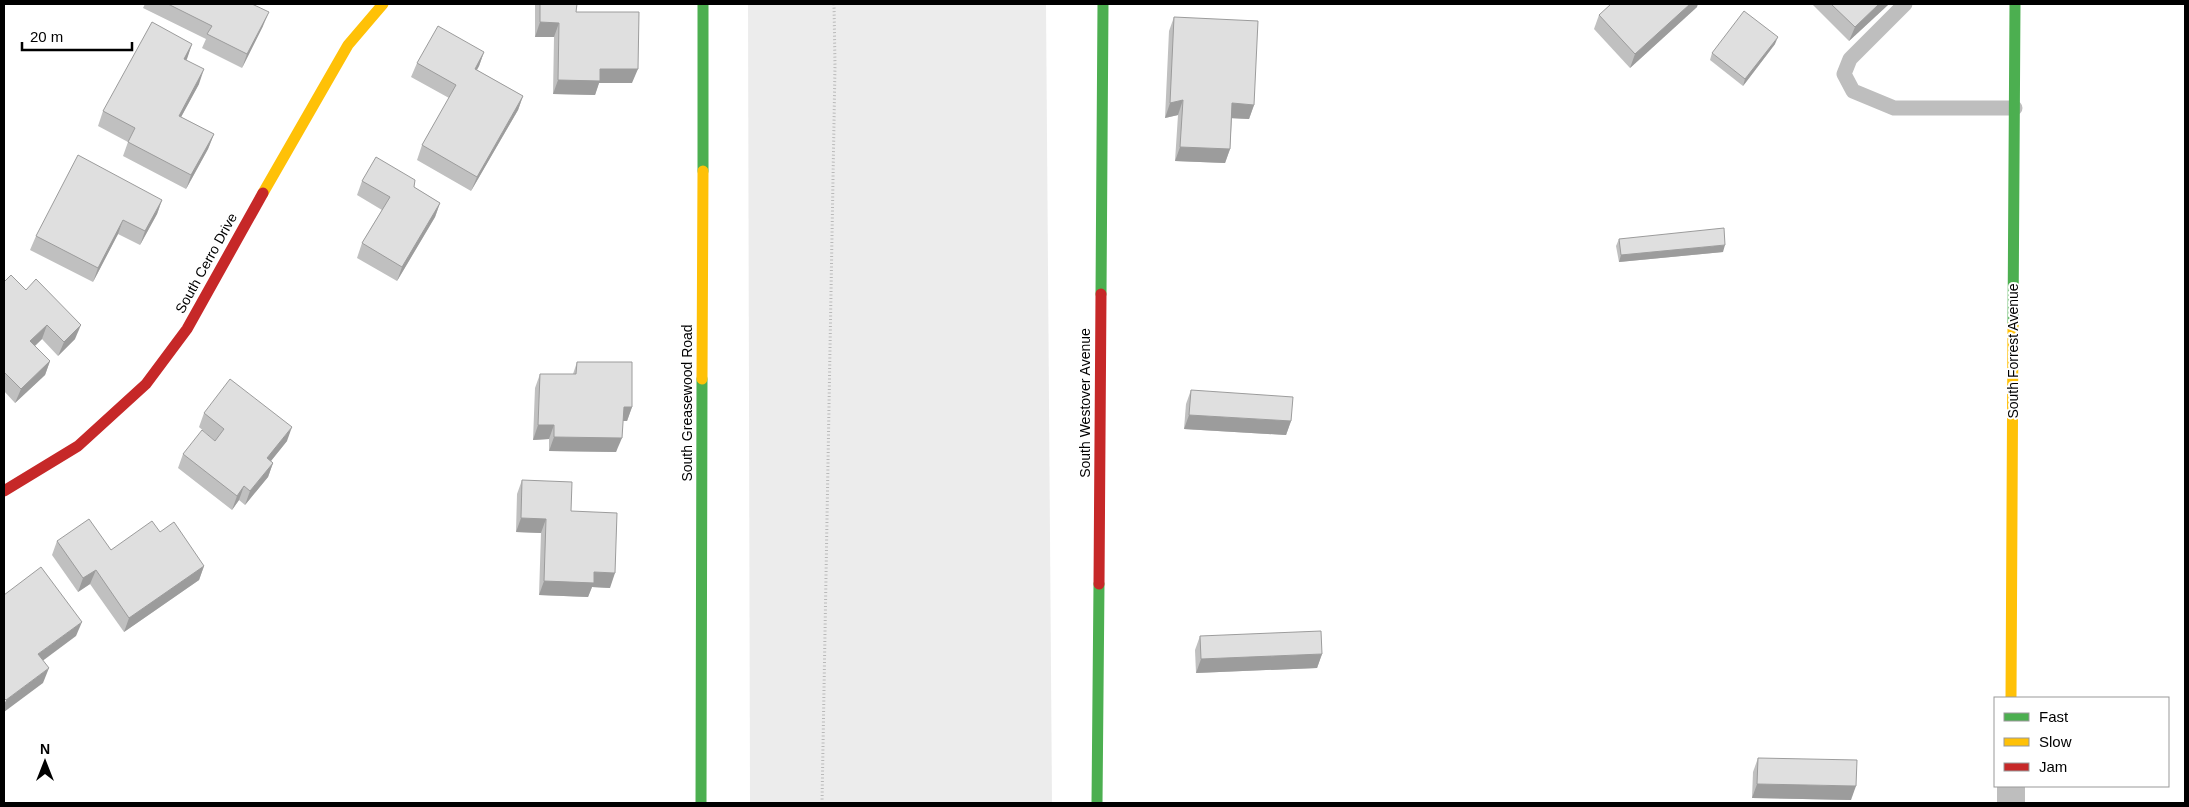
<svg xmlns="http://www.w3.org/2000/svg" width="2189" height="807" font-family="Arial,sans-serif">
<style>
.green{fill:#ececec}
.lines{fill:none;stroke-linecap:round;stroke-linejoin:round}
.path{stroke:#b9b9b9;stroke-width:3;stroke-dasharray:1 2.5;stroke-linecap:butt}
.lane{stroke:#bebebe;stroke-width:15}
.street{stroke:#bebebe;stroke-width:28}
.fast{stroke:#4caf50;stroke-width:11}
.slow{stroke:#ffc107;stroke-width:11}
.jam{stroke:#c62828;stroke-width:11}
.wall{fill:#c0c0c0}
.shaded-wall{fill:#9c9c9c}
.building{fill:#dfdfdf;stroke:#9c9c9c}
.labels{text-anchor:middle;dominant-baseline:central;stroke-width:4;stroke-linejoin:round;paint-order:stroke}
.street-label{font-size:14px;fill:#000;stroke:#fff}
</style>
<rect width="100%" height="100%" fill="#fff"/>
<!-- green -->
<polygon class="green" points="748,4 1046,4 1052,803 750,803"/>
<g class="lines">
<!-- path -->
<polyline class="path" points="822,803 835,66 834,4"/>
<!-- lane -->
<polyline class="lane" points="1905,4 1850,59 1844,74 1853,91 1894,108 2015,108"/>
<!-- street -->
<polyline class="street" points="2011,803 2011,786"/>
<!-- fast -->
<g class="fast">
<polyline points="703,171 703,4"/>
<polyline points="1101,294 1103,4"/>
<polyline points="2013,325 2015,4"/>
<polyline points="701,803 702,379"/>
<polyline points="1097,803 1099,584"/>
</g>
<!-- slow -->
<g class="slow">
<polyline points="263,193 348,45 383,4"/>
<polyline points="702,379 703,171"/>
<polyline points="2011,698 2013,325"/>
</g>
<!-- jam -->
<g class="jam">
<polyline points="4,491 78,446 146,384 187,329 263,193"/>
<polyline points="1099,584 1101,294"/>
</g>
</g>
<!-- wall -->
<g class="wall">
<polygon points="145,4 252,4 263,26 242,68 202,48 206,39 143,8"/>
<polygon points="535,4 577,4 576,12 632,83 599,83 595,95 553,94 554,37 535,37"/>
<polygon points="1812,4 1889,4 1849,41"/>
<polygon points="1697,7 1630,68 1594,29 1599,15"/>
<polygon points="1174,17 1254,105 1249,119 1232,118 1230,149 1225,163 1175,161 1178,115 1165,118 1169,31"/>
<polygon points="192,44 186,60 199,84 181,117 214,134 208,149 186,189 123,156 128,142 98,126 103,111"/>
<polygon points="1775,44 1743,86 1710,60 1712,53"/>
<polygon points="484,52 479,66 477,70 523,96 518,110 471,191 417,160 422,145 449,98 411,77 417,63"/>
<polygon points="362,181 414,187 440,203 435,217 397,281 357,258 362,243 382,210 357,195"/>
<polygon points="162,200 157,214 140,245 118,234 93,282 30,250 36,236"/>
<polygon points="1619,239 1723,252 1619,262 1616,246"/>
<polygon points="4,282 75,339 58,356 42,339 35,346 50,361 45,375 15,403 4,391"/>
<polygon points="577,362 632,407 627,421 623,421 616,452 549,451 549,439 533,440 535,388 540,374 573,374"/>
<polygon points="1191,390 1291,421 1286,435 1184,429 1186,404"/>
<polygon points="204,413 287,441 271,461 273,463 268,477 245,505 239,500 232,510 178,468 183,454 215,441 199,427"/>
<polygon points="522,480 571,511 610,588 592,587 588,597 539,595 541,533 516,532 517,494"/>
<polygon points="160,532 204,566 199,580 124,632 90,584 78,592 52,555 57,541 111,550"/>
<polygon points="1200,636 1322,654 1317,668 1196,673 1195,650"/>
<polygon points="1758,758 1851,800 1752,798 1753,772"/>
</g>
<!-- shaded-wall -->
<g class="shaded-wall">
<polygon points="1690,4 1698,4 1697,7 1630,68 1635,54"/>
<polygon points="1879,4 1889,4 1849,41 1855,27"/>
<polygon points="269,12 263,26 242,68 247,54"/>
<polygon points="540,22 559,23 554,37 535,37"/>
<polygon points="1778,37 1775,44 1743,86 1745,79"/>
<polygon points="192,44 187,59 179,73 184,59"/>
<polygon points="484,52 479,66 469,83 475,69"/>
<polygon points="204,69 199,84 174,130 179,116"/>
<polygon points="600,69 638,69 632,83 599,83 595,95 553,94 558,80"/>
<polygon points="523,96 518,110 471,191 477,177"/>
<polygon points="1183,100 1178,115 1165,118 1170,103"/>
<polygon points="1232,103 1254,105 1249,119 1227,118"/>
<polygon points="214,134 208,149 186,189 191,175"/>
<polygon points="1180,147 1230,149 1225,163 1175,161"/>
<polygon points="162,200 157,214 140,245 145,231"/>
<polygon points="440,203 435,217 397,281 402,267"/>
<polygon points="123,220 118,234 93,282 98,268"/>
<polygon points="1725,245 1723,252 1619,262 1621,255"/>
<polygon points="47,325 42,339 25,355 30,341"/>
<polygon points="81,325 75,339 58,356 64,342"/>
<polygon points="50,361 45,375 15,403 21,389"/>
<polygon points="624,407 632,407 627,421 619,421"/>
<polygon points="1189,415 1291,421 1286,435 1184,429"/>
<polygon points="538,425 554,425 549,439 533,440"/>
<polygon points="292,427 287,441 262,472 267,458"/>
<polygon points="554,437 622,438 616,452 549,451"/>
<polygon points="273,463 268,477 245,505 250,491"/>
<polygon points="244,486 239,500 232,510 237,496"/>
<polygon points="521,518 546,519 541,533 516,532"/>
<polygon points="204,566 199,580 124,632 129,618"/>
<polygon points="96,570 90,584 78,592 83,578"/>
<polygon points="594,572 615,573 610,588 592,587 588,597 539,595 544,581"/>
<polygon points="82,622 76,636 33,668 38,654"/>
<polygon points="1322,654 1317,668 1196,673 1201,659"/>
<polygon points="49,668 43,683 4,712 4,705 6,700"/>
<polygon points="1757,784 1856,786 1851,800 1752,798"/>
</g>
<!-- building -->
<g class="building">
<polygon points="168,4 252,4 269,12 247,54 207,34 212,26"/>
<polygon points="540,4 577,4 576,12 639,12 638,69 600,69 600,81 558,80 559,23 540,22"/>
<polygon points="1611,4 1690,4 1635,54 1599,15"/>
<polygon points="1831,4 1879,4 1855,27"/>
<polygon points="1744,11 1778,37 1745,79 1712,53"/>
<polygon points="1174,17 1258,21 1254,105 1232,103 1230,149 1180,147 1183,100 1170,103"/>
<polygon points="152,22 192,44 184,59 204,69 179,116 214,134 191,175 128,142 135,128 103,111"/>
<polygon points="438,26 484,52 475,69 523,96 477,177 422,145 456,85 417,63"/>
<polygon points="78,155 162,200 145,231 123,220 98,268 36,236"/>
<polygon points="376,157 415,180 414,187 440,203 402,267 362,243 390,197 362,181"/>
<polygon points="1724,228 1725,245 1621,255 1619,239"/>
<polygon points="11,275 26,290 36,279 81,325 64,342 47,325 30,341 50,361 21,389 4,372 4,282"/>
<polygon points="577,362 632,362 632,407 624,407 622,438 554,437 554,425 538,425 540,374 576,374"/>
<polygon points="230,379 292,427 267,458 273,463 250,491 244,486 237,496 183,454 202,430 215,441 224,429 204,413"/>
<polygon points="1191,390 1293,397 1291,421 1189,415"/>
<polygon points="522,480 572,482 571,511 617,513 615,573 594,572 594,583 544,581 546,519 521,518"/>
<polygon points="89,519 111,550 152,521 160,532 174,522 204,566 129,618 96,570 83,578 57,541"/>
<polygon points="41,567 82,622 38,654 49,668 6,700 4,698 4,595"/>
<polygon points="1321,631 1322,654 1201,659 1200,636"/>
<polygon points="1758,758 1857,760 1856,786 1757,784"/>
</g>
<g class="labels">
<!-- street labels -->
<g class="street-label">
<text transform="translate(206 263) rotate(-61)">South Cerro Drive</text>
<text transform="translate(2013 351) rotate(-90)">South Forrest Avenue</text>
<text transform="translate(687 403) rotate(-90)">South Greasewood Road</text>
<text transform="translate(1085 403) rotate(-90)">South Westover Avenue</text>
</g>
</g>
<!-- border -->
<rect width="2189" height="807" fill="none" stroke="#000000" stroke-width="10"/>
<!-- legend -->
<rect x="1994" y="697" width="175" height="90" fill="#ffffff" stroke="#999999"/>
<rect x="2004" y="713" width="25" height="8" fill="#4caf50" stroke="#999999"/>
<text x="2039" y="722" font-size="15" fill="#000000">Fast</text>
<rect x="2004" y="738" width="25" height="8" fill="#ffc107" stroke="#999999"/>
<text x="2039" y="747" font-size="15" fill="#000000">Slow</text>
<rect x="2004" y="763" width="25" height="8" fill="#c62828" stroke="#999999"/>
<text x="2039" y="772" font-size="15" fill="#000000">Jam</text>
<!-- north arrow -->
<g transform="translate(45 762)" stroke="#ffffff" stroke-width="4" paint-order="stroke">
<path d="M0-4L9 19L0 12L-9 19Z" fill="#000000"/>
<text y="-8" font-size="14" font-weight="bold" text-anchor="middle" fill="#000000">N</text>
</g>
<!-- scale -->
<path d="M22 42v8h110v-8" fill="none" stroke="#000000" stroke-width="2.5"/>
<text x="30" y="42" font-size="15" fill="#000000" stroke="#ffffff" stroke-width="4" paint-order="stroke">20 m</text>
</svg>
